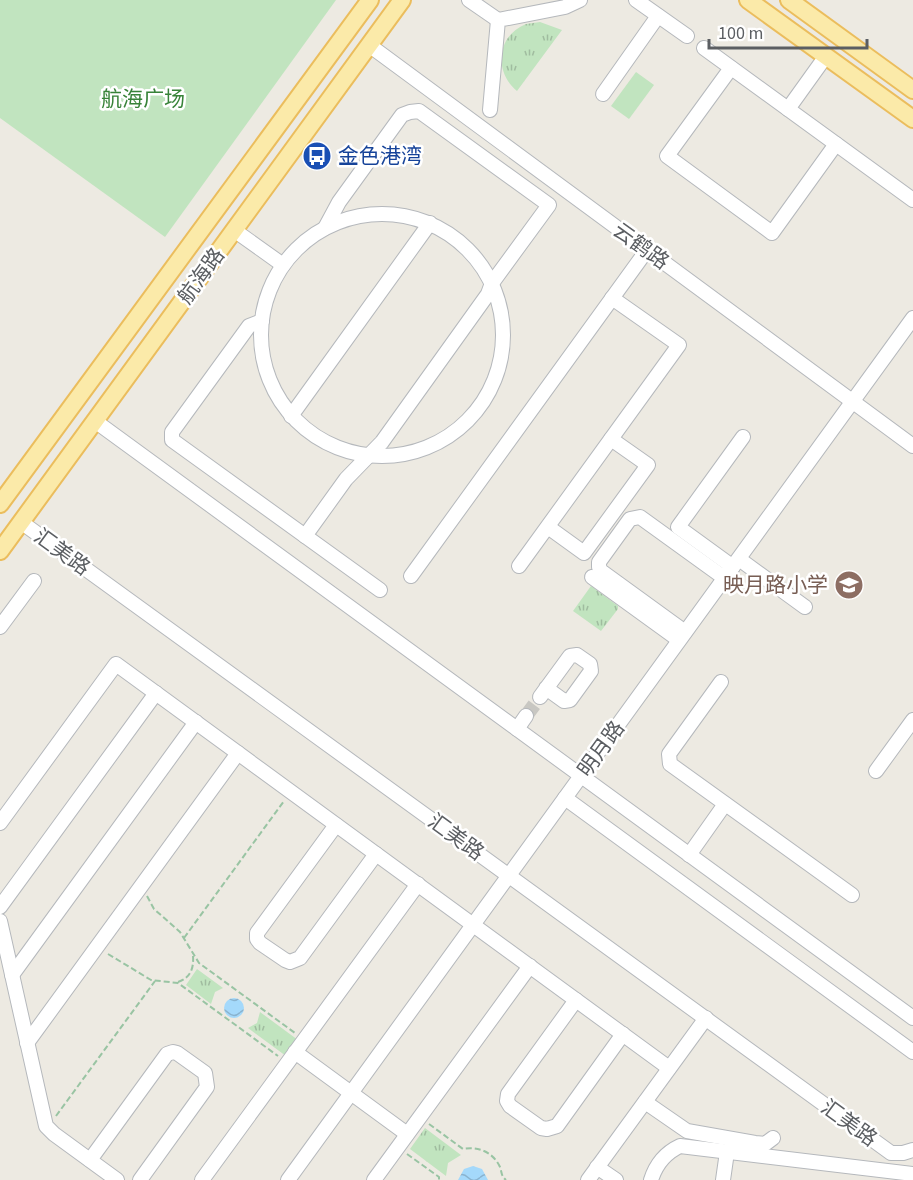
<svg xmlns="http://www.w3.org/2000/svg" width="913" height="1180" font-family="'Source Sans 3','Noto Sans SC',sans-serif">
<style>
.grass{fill:url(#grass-tufts)}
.green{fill:#c1e4bf}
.water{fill:url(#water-waves)}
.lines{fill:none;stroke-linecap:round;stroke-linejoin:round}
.minor-tunnel{stroke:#c8c7c2;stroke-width:14;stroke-dasharray:14 7;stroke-linecap:butt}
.minor-casing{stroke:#b5b8bc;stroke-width:16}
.major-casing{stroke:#ebbd5d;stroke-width:20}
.path{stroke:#99c4a3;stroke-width:2;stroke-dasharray:6 3;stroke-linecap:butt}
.minor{stroke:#fff;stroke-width:14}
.major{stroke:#fbeaa9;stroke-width:16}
.labels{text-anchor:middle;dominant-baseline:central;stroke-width:5;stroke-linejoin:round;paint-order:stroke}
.park-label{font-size:21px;fill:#388339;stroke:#fff}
.transit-label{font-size:21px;fill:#164399;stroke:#fff;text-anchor:start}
.street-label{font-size:21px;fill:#5b5e62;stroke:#fff}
.education-label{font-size:21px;fill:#785e54;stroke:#fff;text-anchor:end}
</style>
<defs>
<pattern id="grass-tufts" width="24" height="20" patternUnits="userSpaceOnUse" patternTransform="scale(1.5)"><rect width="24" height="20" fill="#c1e4bf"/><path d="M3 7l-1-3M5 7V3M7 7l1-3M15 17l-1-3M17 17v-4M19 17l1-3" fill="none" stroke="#a0bc9f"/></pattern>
<pattern id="water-waves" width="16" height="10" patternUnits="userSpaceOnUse" patternTransform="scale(1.5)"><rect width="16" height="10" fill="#a4d9fb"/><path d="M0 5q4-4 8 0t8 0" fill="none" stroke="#89b3cf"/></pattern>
</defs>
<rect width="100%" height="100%" fill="#edeae2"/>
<!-- grass -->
<g class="grass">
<path d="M540 22 562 30 517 91C494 72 496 36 526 24 530 23 536 23 540 22Z"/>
<polygon points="591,586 618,606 618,609 601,631 573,611"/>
<polygon points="197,969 223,988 215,992 211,1004 186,985"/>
<polygon points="260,1012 298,1040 286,1056 248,1028 257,1023"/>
<polygon points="425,1128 461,1155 448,1163 446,1176 410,1149"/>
</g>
<!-- green -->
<g class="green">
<polygon points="0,0 336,0 165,237 0,118"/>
<polygon points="636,72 654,85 629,119 611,106"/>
</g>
<!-- water -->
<g class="water">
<circle cx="234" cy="1008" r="10"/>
<polygon points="473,1166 482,1169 488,1180 458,1180 464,1169"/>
</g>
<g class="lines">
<!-- minor-tunnel -->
<polyline class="minor-tunnel" points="526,716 540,697"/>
<!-- minor casing -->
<g class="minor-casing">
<g id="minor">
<polyline points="469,0 498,20"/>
<polyline points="636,0 687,36"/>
<polyline points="369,45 913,446"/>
<polyline points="704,48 913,200"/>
<polyline points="731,68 667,156 772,233 836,144"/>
<polyline points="603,94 658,16"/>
<polyline points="788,109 826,56"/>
<polyline points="490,110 498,20 565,7 580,0"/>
<circle cx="382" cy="335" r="121"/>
<polyline points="234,230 283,265"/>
<polyline points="262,321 249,326 172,432 172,440 380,590"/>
<polyline points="291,416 430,223"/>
<polyline points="95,421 913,1018"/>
<polyline points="21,522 891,1153 903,1153 913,1150"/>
<polyline points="548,527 584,553 648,465 611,439"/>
<polyline points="305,536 346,479 382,442 488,294 492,283 549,205 419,111 410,112 402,115 339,202 325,228"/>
<polyline points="739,559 805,607"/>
<polyline points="519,566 679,345 612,298"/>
<polyline points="733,567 678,527 743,437"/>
<polyline points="411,576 647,250"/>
<polyline points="592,577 679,640"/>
<polyline points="0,627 34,581"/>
<polyline points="685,632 601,571 599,567 599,562 630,519 640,517 730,582"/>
<polyline points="721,682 669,754 670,764 852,895"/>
<polyline points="540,697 570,656 577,655 590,664 591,671 570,700 564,701 546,688"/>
<polyline points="517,729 526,716"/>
<polyline points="876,771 913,720"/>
<polyline points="565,798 913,1052"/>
<polyline points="0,823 116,664 669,1068"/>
<polyline points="336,825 257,933 257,939 260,943 285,960 290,962 300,958 376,854"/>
<polyline points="689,855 725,804"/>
<polyline points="0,907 156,693"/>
<polyline points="0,921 46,1126 54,1134 117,1180"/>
<polyline points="12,975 196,722"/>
<polyline points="576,1000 508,1094 507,1101 510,1106 541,1128 547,1129 557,1126 623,1034"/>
<polyline points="27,1043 238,753"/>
<polyline points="295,1052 407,1134"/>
<polyline points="645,1102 687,1131 755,1143 765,1144 773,1138"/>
<polyline points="90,1160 167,1054 173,1052 177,1053 205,1073 207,1087 140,1180"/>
<polyline points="597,1167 616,1180"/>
<polyline points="202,1180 418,884"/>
<polyline points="288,1180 913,318"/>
<polyline points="374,1180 530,966"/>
<polyline points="588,1180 706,1018"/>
<path d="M651 1180C656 1164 665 1153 680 1146L913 1174"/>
<polyline points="723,1180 727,1152"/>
</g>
</g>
<!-- major casing -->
<g class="major-casing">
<g id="major">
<polyline points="748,0 913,119"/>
<polyline points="789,0 913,90"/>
<polyline points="0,504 370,0"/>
<polyline points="0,551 402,0"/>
</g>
</g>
<!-- path -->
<g class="path">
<polyline points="147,896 154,909 180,932 199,963 295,1033"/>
<polyline points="184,938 284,801"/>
<polyline points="108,954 151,980 178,983 278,1056"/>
<path d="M178 982C190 978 194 969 193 956"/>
<polyline points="56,1116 155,981"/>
<path d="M429 1124 463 1149C478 1146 493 1152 500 1167 502 1173 501 1176 506 1180"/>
<polyline points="407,1154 439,1177 439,1180"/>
</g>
<!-- minor -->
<use href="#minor" class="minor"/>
<!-- major -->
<use href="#major" class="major"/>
</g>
<!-- icons -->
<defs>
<g id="bus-disc" transform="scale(1.5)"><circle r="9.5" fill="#1a4fb4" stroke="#fff"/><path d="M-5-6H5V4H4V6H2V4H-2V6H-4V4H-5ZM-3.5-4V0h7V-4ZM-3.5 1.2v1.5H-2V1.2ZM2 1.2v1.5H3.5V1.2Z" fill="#fff"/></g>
<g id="school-disc" transform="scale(1.5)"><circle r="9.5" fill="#8d6e63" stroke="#fff"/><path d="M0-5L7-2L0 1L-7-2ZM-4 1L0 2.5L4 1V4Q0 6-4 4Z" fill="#fff"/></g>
</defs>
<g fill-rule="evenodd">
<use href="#bus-disc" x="317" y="156"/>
<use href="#school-disc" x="849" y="585"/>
</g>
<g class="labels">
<!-- park labels -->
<g class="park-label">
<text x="143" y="99">航海广场</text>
</g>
<!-- transit labels -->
<g class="transit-label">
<text x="338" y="156">金色港湾</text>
</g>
<!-- street labels -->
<g class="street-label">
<text transform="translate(641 246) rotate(36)">云鹤路</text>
<text transform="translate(201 276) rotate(-54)">航海路</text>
<text transform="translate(62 552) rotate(36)">汇美路</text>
<text transform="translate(601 749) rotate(-54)">明月路</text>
<text transform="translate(456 837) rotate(36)">汇美路</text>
<text transform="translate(849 1123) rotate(36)">汇美路</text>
</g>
<!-- education labels -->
<g class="education-label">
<text x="828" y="585">映月路小学</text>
</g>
</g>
<!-- scale -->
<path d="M709 39v9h158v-9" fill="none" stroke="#5b5e62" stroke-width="3"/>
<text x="718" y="39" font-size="18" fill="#5b5e62" stroke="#ffffff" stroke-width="4.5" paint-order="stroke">100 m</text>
</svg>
